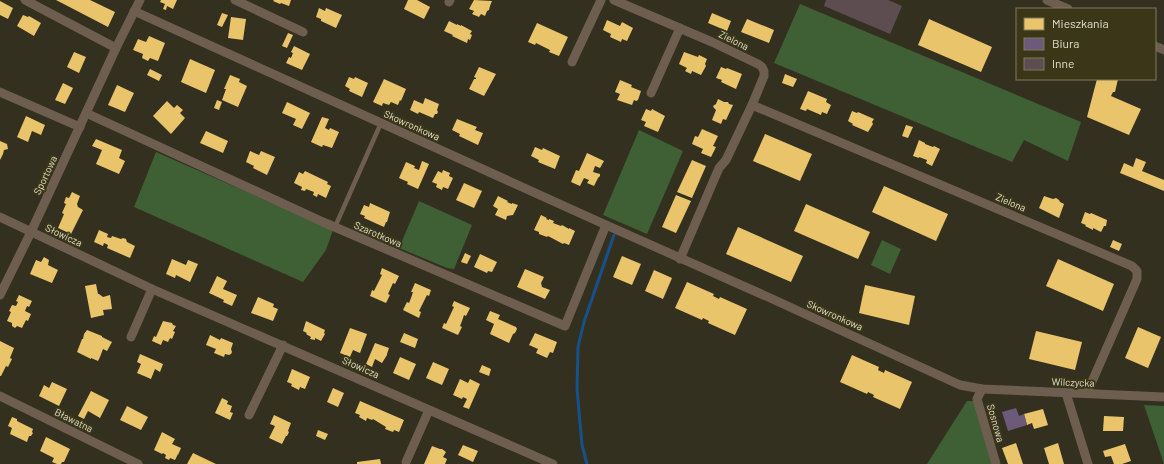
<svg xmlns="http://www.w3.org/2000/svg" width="1164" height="464" font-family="Barlow,sans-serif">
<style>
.green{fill:#3f5f35}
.homes{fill:#e9c46a}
.offices{fill:#6d597a}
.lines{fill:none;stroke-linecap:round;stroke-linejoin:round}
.stream{stroke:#16518d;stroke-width:3}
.building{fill:#5d4d51}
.service{stroke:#6e5e50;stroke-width:4.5}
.minor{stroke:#6e5e50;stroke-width:9}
.labels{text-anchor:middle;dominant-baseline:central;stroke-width:4;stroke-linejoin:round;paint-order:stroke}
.street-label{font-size:10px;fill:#e1decd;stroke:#3c3618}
</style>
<rect width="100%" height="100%" fill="#343020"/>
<!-- green -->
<g class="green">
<polygon points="800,4 1081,122 1068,161 1024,140 1012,162 774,63"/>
<polygon points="639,130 683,151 647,234 603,215"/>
<polygon points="156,152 333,230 326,250 303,282 134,207"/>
<polygon points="419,201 472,225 454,269 447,268 399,248"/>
<polygon points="882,240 901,249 890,274 871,265"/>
<polygon points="967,401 974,401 993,464 927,464"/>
<polygon points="1144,405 1164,406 1164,464"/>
</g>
<!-- homes -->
<g class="homes">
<polygon points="56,0 90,0 115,12 108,27"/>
<polygon points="161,0 177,0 173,9 167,6 166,10 163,9 165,4 160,2"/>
<polygon points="274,0 291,0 289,6 281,3 280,4 273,1"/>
<polygon points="408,0 417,0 430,7 424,19 404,9"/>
<polygon points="474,0 492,1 490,6 489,10 487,11 485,16 481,14 479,17 472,14 474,11 469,9"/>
<polygon points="0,1 13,8 8,19 0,15"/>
<polygon points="319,8 325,11 326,8 342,15 336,28 321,21 321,19 316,17"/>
<polygon points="222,13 228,15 222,27 217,25"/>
<polygon points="712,13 731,21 727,31 708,23"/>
<polygon points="23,15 28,17 29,16 41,23 34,36 17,26"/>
<polygon points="231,17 246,19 243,40 228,38"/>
<polygon points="747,19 774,30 769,43 741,32"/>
<polygon points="929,19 992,47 981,72 918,45"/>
<polygon points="607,20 620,26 622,22 633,28 627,41 622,39 621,42 610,37 611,34 603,30"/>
<polygon points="449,21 457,25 457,24 461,26 461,25 472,31 470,34 472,35 470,40 468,39 467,43 452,36 453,35 444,31"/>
<polygon points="537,23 568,37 559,56 549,52 550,50 536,43 535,45 528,42"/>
<polygon points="288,33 293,35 287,48 282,46"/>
<polygon points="149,36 165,43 158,61 150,58 148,61 142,58 143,54 133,50 138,39 146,42"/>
<polygon points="294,46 310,54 302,70 286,63 289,57 291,58 293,53 291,52"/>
<polygon points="74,52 86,57 79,73 67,67"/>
<polygon points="684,52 698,57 699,55 707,59 705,64 706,66 701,75 692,71 691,74 685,71 687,68 679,64"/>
<polygon points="190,59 215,70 206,93 181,82"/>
<polygon points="479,67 496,74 484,96 469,89 474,79 476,79 476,78 474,77"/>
<polygon points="721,67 726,69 727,68 742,74 736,89 721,82 722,80 716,78"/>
<polygon points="150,69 162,75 159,81 147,75"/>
<polygon points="785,74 797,79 793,87 782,83"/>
<polygon points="230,75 240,79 239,82 247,86 238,107 222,100 226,89 224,89"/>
<polygon points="349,77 354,79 355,77 368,83 362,97 349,91 350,89 345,86"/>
<polygon points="384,79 406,89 401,101 400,100 398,105 391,102 389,105 383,103 382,106 373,102"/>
<polygon points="1097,79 1118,79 1115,92 1113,92 1111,96 1141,109 1129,135 1087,117"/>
<polygon points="620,80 632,85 631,87 641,91 638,100 636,101 634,100 632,105 617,100 620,94 615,92"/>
<polygon points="63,83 73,88 65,104 55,100"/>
<polygon points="117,85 134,93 125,112 108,105"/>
<polygon points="808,91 827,99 826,102 831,105 827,114 822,112 821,115 807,109 806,111 800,109"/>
<polygon points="425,98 439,104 437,110 438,112 437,114 435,114 433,118 419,112 418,114 410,110 414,100 423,104"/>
<polygon points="718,99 724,102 728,102 729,104 733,105 726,120 723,119 721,124 712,120 716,110 714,108 713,106 716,104"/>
<polygon points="217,100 222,102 219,110 214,108"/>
<polygon points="167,101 174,108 177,105 183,110 180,113 185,118 171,134 153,116"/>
<polygon points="287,102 310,113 302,129 293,125 296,119 282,113"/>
<polygon points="646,109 651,111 652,109 665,116 658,132 644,126 646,122 641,120"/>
<polygon points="852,111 857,113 858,112 874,119 872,122 873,124 868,132 852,125 853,124 848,121"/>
<polygon points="26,116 45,125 41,135 32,131 28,142 17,137"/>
<polygon points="322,117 329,119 325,128 329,130 330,128 339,132 332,148 323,145 322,147 311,142"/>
<polygon points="457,119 477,127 475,130 483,133 478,145 459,136 460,134 452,130"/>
<polygon points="906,125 913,127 908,138 902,136"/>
<polygon points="702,129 718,136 713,146 716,147 711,157 701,153 703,149 692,144 695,136 698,137"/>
<polygon points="206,131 228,141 223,153 200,143"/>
<polygon points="765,134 812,154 800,181 753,161"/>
<polygon points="96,139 122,150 119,158 125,161 119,174 96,164 102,150 92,146"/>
<polygon points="919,140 925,143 925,144 933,147 934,146 940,149 932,166 926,163 927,160 919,157 919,158 913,156"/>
<polygon points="0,141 7,144 8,149 4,150 3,154 0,160"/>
<polygon points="535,147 542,150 543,148 560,156 555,169 538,162 539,160 531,156"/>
<polygon points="250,151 259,155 261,151 275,157 267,175 253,168 254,166 246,162"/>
<polygon points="587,153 604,161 600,168 595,166 593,172 600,174 600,176 598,178 594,186 587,183 589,180 584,178 580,186 571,182 576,170 579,171"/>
<polygon points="1136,158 1146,162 1142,171 1164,180 1164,191 1120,173 1124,163 1133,167"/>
<polygon points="692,160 706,166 692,198 677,192"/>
<polygon points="422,161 429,164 418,189 407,184 408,182 399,178 406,162 415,166 414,168 419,170"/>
<polygon points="443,170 450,173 449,176 453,178 448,189 443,187 442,190 436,187 437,184 432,182 438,171 442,173"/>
<polygon points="305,171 328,182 327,184 331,186 326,198 318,194 317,197 313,195 314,192 306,189 305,191 301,190 302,187 294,183 299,172 303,174"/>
<polygon points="464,183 482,191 474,208 456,200"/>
<polygon points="884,186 948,214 936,241 872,212"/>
<polygon points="72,192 80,196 77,204 78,207 83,210 71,234 58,228 64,214 62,213 66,204 64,203 66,197 69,198"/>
<polygon points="676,195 691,201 676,233 662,227"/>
<polygon points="498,196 508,201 507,202 512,204 512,203 518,205 513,215 507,216 506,220 495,215 498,209 493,206"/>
<polygon points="1044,196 1053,199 1056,198 1059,200 1060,202 1064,204 1059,218 1039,208"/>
<polygon points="370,203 390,212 387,222 386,222 384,227 364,218 365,216 360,214 364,205 369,207"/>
<polygon points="806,204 870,232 858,259 794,231"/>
<polygon points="1085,212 1090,214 1091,213 1107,220 1106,226 1104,226 1101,232 1093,228 1093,230 1085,226 1086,225 1081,223"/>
<polygon points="541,215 547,218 546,219 549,220 549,219 554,221 553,223 561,226 562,225 569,229 569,228 575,231 569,245 564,243 563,244 548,236 547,237 539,234 539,232 534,230"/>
<polygon points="738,227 803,256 791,282 726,254"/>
<polygon points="99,230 108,234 107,237 111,238 112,236 121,239 123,238 126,239 127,242 135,246 130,258 107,248 108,245 104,243 103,246 94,242"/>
<polygon points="1113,240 1122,244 1119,251 1110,247"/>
<polygon points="465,253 471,256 467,264 461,262"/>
<polygon points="480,254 497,262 492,272 488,271 487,273 474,267"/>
<polygon points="622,256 641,264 632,285 613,277"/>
<polygon points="44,257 49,260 48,265 58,270 52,283 30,274 36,260 41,262"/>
<polygon points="172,259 186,265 188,260 198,264 190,282 176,275 175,278 166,274"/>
<polygon points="1058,259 1114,284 1103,311 1046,286"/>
<polygon points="382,268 399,276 395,284 393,283 388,294 390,295 386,303 370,296 372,290 374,291 382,275 380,274"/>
<polygon points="525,269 544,277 541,283 542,287 550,290 545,299 517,287"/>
<polygon points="654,270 672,278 663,299 645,291"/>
<polygon points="217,276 227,281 223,289 237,295 232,306 223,302 224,300 209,293"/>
<polygon points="687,282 714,294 713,296 719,299 720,297 747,309 735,335 708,323 709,321 703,318 702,320 675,308"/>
<polygon points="415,283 431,290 429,296 427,295 419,311 421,312 419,318 403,310 407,302 409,303 411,298 413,292 411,292"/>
<polygon points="96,284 98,294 99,294 103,297 110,295 112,309 103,310 104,315 91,318 85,286"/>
<polygon points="865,285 915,296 909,325 859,313"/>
<polygon points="19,295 32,301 29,307 27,306 25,311 31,314 28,321 26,320 22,328 17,326 15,328 12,326 12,323 7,321 11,312 9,311 12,305 16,306 18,302 16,301"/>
<polygon points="258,297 274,304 273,307 278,309 273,321 251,313"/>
<polygon points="454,301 470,308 466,316 464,315 462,321 460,326 462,327 458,335 442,328 444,323 446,324 454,307 452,306"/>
<polygon points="490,311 500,315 498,319 516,327 517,329 515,333 513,334 509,343 490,334 494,324 486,320"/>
<polygon points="163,321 172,323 173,325 176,326 173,331 175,332 172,339 170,338 168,342 163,340 161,345 152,341 154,336 156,337"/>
<polygon points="306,321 325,330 324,333 325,334 321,341 315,338 315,340 310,339 311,337 306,334 307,333 303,331"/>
<polygon points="1138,327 1161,337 1148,368 1125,358"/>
<polygon points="350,328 367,334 360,353 353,350 350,357 340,353"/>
<polygon points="87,330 102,336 102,337 112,342 107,351 103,349 100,357 98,361 91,358 91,359 77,352 82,339 83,339 84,334"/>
<polygon points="1036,331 1082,342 1075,370 1029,359"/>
<polygon points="404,333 418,339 415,348 400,342"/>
<polygon points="535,333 557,342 553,353 550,352 547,358 536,353 538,349 529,345"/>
<polygon points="210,335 220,340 221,338 233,343 231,349 232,352 231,354 229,355 225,354 224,357 214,353 216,349 206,345"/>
<polygon points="0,341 14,348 10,358 12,359 8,367 6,366 1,376 0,376"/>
<polygon points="375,343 389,348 387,354 387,355 382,363 375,359 372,367 366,364"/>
<polygon points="140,354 163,364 160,372 155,369 151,379 137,373 141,364 137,362"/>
<polygon points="852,355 879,367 878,370 884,373 885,370 912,382 900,409 873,397 874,395 868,392 867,394 840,382"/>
<polygon points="400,357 416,364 409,380 393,373"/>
<polygon points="433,362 449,369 442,385 426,378"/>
<polygon points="482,365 491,369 489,376 479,372"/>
<polygon points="292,369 310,377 305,389 300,387 299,390 291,386 292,384 287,382"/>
<polygon points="460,379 468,383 470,379 480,384 469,409 463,407 467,399 463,397 462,399 453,395"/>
<polygon points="52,382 67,389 59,406 39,396 44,385 49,388"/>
<polygon points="333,388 344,393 338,407 327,402"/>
<polygon points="91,391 109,400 100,418 88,411 84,419 78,416"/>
<polygon points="222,398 228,401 227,404 232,406 230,412 233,413 230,420 215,413"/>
<polygon points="360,401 404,420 399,432 394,430 393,432 385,429 386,427 373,419 372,420 367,418 366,421 359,417 360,415 355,413"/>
<polygon points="127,406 148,417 141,430 120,420"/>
<polygon points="1043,409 1048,425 1034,429 1032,423 1027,425 1024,414"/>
<polygon points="274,415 291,423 288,431 289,432 287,436 286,436 282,444 269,438 275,426 270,424"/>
<polygon points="1104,416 1124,417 1123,431 1103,431"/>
<polygon points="12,417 17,419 17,421 33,429 32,432 33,433 31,436 29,436 27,442 10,434 12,428 8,426"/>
<polygon points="318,430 328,434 325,440 316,436"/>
<polygon points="162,432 175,439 172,444 181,448 178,455 178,454 175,460 170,458 169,460 165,458 166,455 163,453 162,454 154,450"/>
<polygon points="46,437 70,449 64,462 62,462 61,464 57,464 52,462 54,458 40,451"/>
<polygon points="1016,443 1023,464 1008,464 1002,448"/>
<polygon points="1058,443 1064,464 1049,464 1044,448"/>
<polygon points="1125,444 1131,461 1122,464 1114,464 1111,456 1105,457 1103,451"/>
<polygon points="463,445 478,451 473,462 458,455"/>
<polygon points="432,446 440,449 442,449 446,452 443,457 447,459 445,464 424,464"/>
<polygon points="193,453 216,464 187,464"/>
<polygon points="380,459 381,464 357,464 357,462"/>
</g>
<!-- offices -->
<polygon class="offices" points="1016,408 1019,416 1024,414 1027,425 1008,431 1002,412"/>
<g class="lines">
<!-- stream -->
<polyline class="stream" points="587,464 582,445 577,389 578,347 584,322 614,235"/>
</g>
<!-- building -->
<polygon class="building" points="826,0 888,0 902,6 890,34 824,6"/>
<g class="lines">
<!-- service -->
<polyline class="service" points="335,227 381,123"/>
<!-- minor -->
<g class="minor">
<polyline points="25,0 116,48"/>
<polyline points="235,0 303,32"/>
<polyline points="614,0 712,42 758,64 762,67 764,71 764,76 752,105 726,160 719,168 680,259"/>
<polyline points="1047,0 1068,9"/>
<polyline points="449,2 450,0"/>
<polyline points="134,11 606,225 768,297 960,385 982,389 1164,397"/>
<polyline points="1155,46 1164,50"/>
<polyline points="572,62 601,0"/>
<polyline points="0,92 80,127"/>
<polyline points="651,93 680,28"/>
<polyline points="752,105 1132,266 1137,271 1137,279 1087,393"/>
<polyline points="86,113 323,222 565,326 606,225"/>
<polyline points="0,217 152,289 553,464"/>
<polyline points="0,295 31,232 116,48 140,0"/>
<polyline points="131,337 152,289"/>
<polyline points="982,389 977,399 996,464"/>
<polyline points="1066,393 1088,464"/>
<polyline points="0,396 138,464"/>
<polyline points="249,415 283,345"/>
<polyline points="406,462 429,410"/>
</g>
</g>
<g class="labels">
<!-- street labels -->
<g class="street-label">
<text transform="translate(734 40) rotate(26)">Zielona</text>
<text transform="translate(412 125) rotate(24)">Skowronkowa</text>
<text transform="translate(45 175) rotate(-65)">Sportowa</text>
<text transform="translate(1011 202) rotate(23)">Zielona</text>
<text transform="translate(378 234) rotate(23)">Szarotkowa</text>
<text transform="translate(64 235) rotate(25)">Słowicza</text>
<text transform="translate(835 315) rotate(24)">Skowronkowa</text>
<text transform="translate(361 367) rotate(24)">Słowicza</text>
<text transform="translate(1073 382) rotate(2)">Wilczycka</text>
<text transform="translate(74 420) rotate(26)">Bławatna</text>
<text transform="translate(996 423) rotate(74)">Sosnowa</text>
</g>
</g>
<!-- legend -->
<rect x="1016" y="8" width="140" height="72" fill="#3c3618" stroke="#7e7960"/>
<rect x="1024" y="18" width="20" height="12" fill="#e9c46a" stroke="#7e7960"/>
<text x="1052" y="28" font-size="12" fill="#e1decd">Mieszkania</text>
<rect x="1024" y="38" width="20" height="12" fill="#6d597a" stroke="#7e7960"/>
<text x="1052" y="48" font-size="12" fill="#e1decd">Biura</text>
<rect x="1024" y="58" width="20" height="12" fill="#5d4d51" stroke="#7e7960"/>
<text x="1052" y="68" font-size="12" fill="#e1decd">Inne</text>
</svg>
